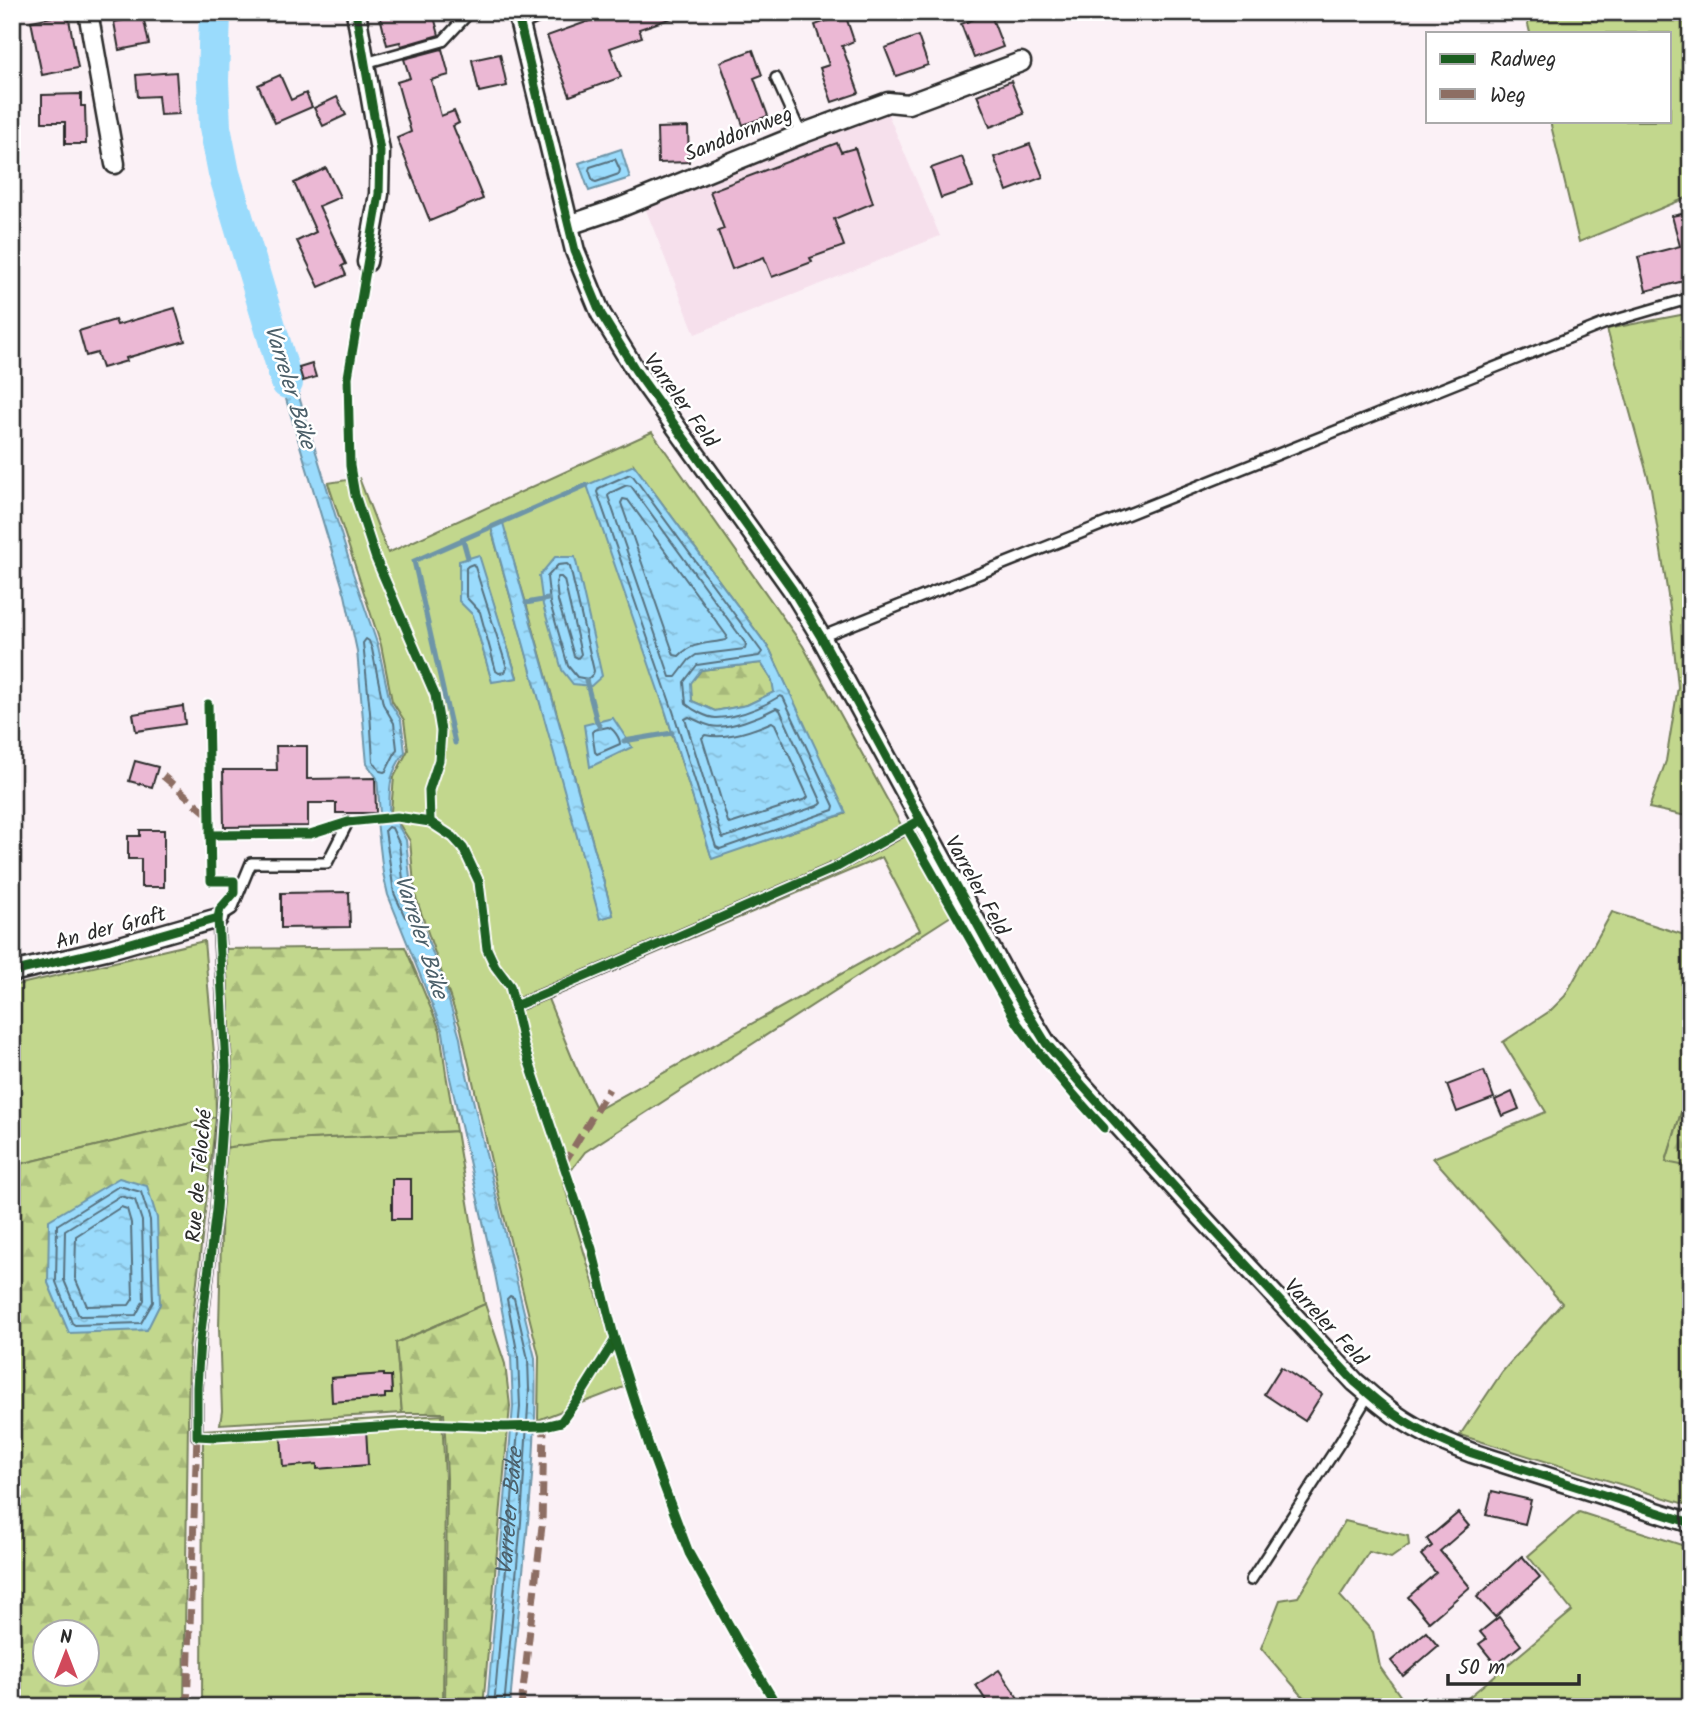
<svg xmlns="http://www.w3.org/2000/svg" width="1703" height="1719" font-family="Kalam,sans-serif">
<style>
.built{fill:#f6e0ec}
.grass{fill:#c2d78d;stroke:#76815c;stroke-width:2;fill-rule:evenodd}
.forest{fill:url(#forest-firs);stroke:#76815c;stroke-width:2;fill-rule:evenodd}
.water{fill:url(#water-ripples);stroke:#6e95a8;stroke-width:2;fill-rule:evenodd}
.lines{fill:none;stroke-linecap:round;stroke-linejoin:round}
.shore{stroke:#57717f;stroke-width:2}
.stream{stroke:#6e95a8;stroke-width:5}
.river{stroke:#9adbfc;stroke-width:32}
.building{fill:#ebb8d4;stroke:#2b2b2b;stroke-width:2}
.service-casing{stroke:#2b2b2b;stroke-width:14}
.minor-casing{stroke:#2b2b2b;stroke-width:23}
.path{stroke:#2b2b2b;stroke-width:3.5;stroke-dasharray:2 5;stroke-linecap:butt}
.service{stroke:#fff;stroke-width:9}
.minor{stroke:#fff;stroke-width:18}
.quiet{stroke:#8d6e63;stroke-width:7;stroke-dasharray:14 7;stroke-linecap:butt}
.cycleway-casing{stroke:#fff;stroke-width:13}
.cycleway{stroke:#1b5e20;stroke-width:9}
.labels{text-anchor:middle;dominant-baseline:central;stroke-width:5;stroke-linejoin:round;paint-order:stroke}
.street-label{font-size:21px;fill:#2b2b2b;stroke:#fff}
.water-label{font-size:23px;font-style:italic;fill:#4c606a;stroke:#fff}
</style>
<defs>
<pattern id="forest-firs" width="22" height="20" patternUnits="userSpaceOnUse" patternTransform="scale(1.75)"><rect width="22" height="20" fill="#c2d78d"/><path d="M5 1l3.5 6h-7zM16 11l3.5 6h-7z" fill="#a7b97a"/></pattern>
<pattern id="water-ripples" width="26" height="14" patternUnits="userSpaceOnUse" patternTransform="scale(1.75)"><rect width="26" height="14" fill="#9adbfc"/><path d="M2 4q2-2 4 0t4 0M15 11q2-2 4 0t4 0" fill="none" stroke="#85bcd8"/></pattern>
</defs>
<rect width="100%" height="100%" fill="#fbf1f6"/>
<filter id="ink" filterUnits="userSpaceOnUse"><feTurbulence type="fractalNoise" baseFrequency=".0143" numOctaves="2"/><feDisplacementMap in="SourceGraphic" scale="14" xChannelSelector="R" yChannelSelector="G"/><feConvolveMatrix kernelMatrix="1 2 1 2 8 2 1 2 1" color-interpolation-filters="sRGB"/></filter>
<g filter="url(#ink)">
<!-- built -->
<polygon class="built" points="887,112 940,236 695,334 644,205"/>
<!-- grass -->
<g class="grass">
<polygon points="1525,12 1691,12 1691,196 1579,242 1550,121 1670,121 1670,33 1530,33"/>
<polygon points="1691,313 1691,817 1649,808 1666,761 1678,687 1670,608 1651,488 1607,329"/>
<path d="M652 432 803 646 951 916 585 1152 563 1181 624 1387 538 1420 539 1356 499 1196 461 1029 415 895 410 841 391 811 394 777 408 750 404 720 392 701 381 645 328 483 359 478 388 553ZM634 465 770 650 845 814 712 858 666 713ZM502 523 526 603 613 915 601 918 491 528ZM478 555 517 677V678L492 681 473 615ZM882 857 920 930 597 1110 575 1065 548 999Z"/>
<polygon points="1612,912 1691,937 1691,1080 1666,1161 1691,1167 1691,1506 1460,1435 1502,1372 1562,1303 1433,1158 1546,1112 1503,1042 1550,1011 1565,996"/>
<polygon points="204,941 215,1065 216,1117 12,1166 12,986"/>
<path d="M456 1131 485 1304 396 1343 402 1413 220 1424 222 1411 219 1328 223 1148 272 1141ZM392 1179H411L392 1219ZM383 1374 384 1376H391L392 1393 385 1394V1398L332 1401 331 1378Z"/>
<polygon points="442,1415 445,1478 443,1707 202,1707 203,1430"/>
<polygon points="1579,1512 1691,1548 1691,1707 1457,1707 1572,1611 1528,1556"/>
<polygon points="1345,1521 1408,1536 1409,1545 1391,1558 1369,1552 1340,1596 1373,1632 1380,1667 1408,1707 1312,1707 1261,1648 1280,1600 1298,1597"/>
</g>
<!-- forest -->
<g class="forest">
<polygon points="761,663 772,680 775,692 747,705 715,711 692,701 690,683 701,670"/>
<polygon points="405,947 440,1030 446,1074 456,1131 272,1141 223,1148 224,949"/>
<polygon points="1691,1080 1691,1167 1666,1162"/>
<path d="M216 1117 189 1350 184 1707H12V1166ZM46 1632H88V1674H46Z"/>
<polygon points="485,1304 505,1364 510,1406 483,1707 445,1707 447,1478 444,1413 402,1413 396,1343"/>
</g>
<!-- water -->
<g class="water">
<polygon points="621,149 630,178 589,191 579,163"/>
<path d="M274 342 285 351 353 573 378 646 390 702 401 720 405 752C388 776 390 785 389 813L396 821 406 840 412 897 444 984 460 1038 464 1062 535 1358C539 1475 518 1591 510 1707H487L513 1407 511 1357 495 1274 450 1078 443 1032 388 895 383 873 377 821 380 813 377 778 367 764 357 651 345 595 273 356Z"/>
<path d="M634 465 770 650 846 813 712 859 666 713 587 485ZM761 663 772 680 774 692 747 705 715 711 692 701 691 683 701 670Z"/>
<polygon points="503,523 613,915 600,919 491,527"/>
<polygon points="479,555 517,678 492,682 473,615 459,601 459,561"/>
<polygon points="555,557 575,557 602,676 591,686 573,684 562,670 543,605 539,576"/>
<polygon points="613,718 632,747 590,767 584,725"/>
<polygon points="119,1178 147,1186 157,1218 160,1304 147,1330 69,1333 48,1283 49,1220"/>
</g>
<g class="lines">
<!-- shore -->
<g class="shore">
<polygon points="615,159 620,170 619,174 596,182 593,181 589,170 590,167"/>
<path d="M630 474 633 476 762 652 759 656 697 665 684 682 686 704C693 710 707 718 716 718 738 717 761 708 780 696L783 697 834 806 833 810 720 849 716 847 673 711 597 492 599 488Z"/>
<polygon points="627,485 631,486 746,644 745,649 696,655 689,660 676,677 670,677 608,496 610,493"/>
<path d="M623 499 628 500 727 636 726 640C708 644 692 642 679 656L674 655 621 503Z"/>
<polygon points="473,564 475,567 507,668 505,672 499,673 496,671 480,612 466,597 466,568 468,566"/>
<polygon points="567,564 570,567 594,671 593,674 588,679 577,677 568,666 550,603 547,577 558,565"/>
<polygon points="558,577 561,577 564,580 581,654 578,658 574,656 558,601 556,582"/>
<polygon points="366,639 369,641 372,649 383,704 394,723 397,749 386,771 384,772 380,771 373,761 370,712 363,643"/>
<path d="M776 708 780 710 822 803 820 805 723 838 721 835 685 719 689 717C696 720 703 724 711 726 728 730 761 716 776 708Z"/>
<path d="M772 722 775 724 808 797 806 799 730 824 728 822 702 738 705 735C727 740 752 731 772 722Z"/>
<path d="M608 727C613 728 620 738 620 744L597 754 595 752 592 732 594 730Z"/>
<polygon points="388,827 392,828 399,843 405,898 411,915 408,919 405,917 394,893 385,830"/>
<polygon points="119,1186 141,1192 150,1220 153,1302 141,1323 75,1325 72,1323 56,1282 57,1225"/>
<polygon points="120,1196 135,1200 142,1221 144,1300 136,1315 80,1316 78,1314 64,1280 65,1230"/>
<polygon points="121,1207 127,1209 131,1223 133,1299 129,1305 87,1306 75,1278 76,1236"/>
<path id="s1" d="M494 1707 520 1407 518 1356 507 1299 510 1296 514 1298 528 1359 529 1390 521 1522 504 1707"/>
</g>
<!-- stream -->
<g class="stream">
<polyline points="463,540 468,558"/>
<polyline points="526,603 548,599"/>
<polyline points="586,680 597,722 600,727"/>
<polyline points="624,741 672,733"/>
<polyline points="455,743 414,561 587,485"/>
</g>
<!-- river -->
<polyline class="river" points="215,12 213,81 215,127 224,173 287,383"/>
</g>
<!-- building -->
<g class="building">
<polygon points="379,12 417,12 418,17 433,13 439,35 401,46 400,42 387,45"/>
<polygon points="602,12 681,12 681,15 639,29 642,37 610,48 621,77 570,96 547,36 603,16"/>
<polygon points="990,13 1003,47 974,58 961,24"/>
<polygon points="68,14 78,68 42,75 31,21"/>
<polygon points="845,14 854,41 842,46 859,93 832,102 820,68 829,65 815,25"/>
<polygon points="143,16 149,44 119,50 114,22"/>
<polygon points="918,36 928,65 896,76 885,48"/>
<polygon points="442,49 449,75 431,80 441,116 454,111 459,123 453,126 483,199 430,221 397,138 411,132 397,82 410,78 404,59"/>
<polygon points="753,50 762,75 754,78 768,116 743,125 720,62"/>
<polygon points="500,54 507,86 479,92 472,60"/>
<polygon points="176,72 179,114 160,115 158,96 138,97 136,75"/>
<polygon points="280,75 291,100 306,93 312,107 275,123 258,85"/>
<polygon points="1011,81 1024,114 990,127 977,95"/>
<polygon points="81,94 81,106 85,106 86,144 65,144 65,122 42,122 42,95"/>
<polygon points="337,97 346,115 323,126 314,108"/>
<polygon points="688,127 689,162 658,163 657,128"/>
<polygon points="837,143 841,152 855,148 873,203 834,219 844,246 810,258 812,262 772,277 764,257 732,269 718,231 724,229 710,191"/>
<polygon points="1030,144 1043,177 1007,191 994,157"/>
<polygon points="962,157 973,187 941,198 931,168"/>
<polygon points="326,168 340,197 319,206 346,264 342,266 346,275 319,287 297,241 316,232 294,183"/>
<polygon points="1691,212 1691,279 1646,291 1638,257 1680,246 1672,216"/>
<polygon points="175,308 185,341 126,358 127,361 102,368 97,353 86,356 79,331 115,320 117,325"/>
<polygon points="312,364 316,377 303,381 299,368"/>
<polygon points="183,706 185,724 136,731 133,714"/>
<polygon points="276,746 307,746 307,779 375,778 376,813 336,813 336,803 308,803 308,826 224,827 223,770 277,770"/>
<polygon points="135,761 158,767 152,787 129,781"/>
<polygon points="140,830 164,830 164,887 141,887 141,859 128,859 128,836 140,836"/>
<polygon points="349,892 350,927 281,928 281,893"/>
<polygon points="1484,1071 1494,1098 1457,1112 1447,1085"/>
<polygon points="1512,1092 1519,1109 1502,1116 1495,1100"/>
<rect x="392" y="1179" width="19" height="40"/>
<polygon points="1281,1367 1322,1394 1305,1421 1264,1394"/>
<polygon points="384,1374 384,1376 391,1376 392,1394 385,1394 385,1398 332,1402 331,1378"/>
<polygon points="366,1428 368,1465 317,1469 317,1464 283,1467 281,1434"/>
<polygon points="1492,1491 1531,1500 1525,1524 1486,1515"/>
<polygon points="1458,1513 1469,1526 1440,1551 1470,1587 1429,1622 1408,1597 1436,1573 1421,1555 1432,1546 1427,1539"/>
<polygon points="1522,1556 1540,1577 1495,1617 1477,1597"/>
<polygon points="1499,1617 1521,1645 1496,1665 1479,1644 1486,1639 1480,1632"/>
<polygon points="1426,1632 1438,1646 1403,1676 1391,1661"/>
<polygon points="999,1670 1024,1707 990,1707 976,1685"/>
</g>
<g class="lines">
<!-- service casing -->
<g class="service-casing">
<g id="service">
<polyline points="365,63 443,41 470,12"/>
<polyline points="776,78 801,134"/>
<polyline points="821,637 1606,323 1691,298"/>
<polyline points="515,1006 610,966 837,867 920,821"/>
<polyline points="197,1436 197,1387 200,1340 216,1210 226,1067 218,918 232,909 251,863 327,863 348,822"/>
<polyline points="1251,1580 1341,1441 1369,1394"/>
</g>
</g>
<!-- minor casing -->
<g class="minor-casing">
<g id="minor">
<polyline points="88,12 115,164"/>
<polyline points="356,12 380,151 379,194 367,262"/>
<path d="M517 12 575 251 601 314 636 371 792 589 821 637 1011 986 1046 1043 1082 1085 1197 1212 1355 1382C1365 1390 1374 1399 1385 1407 1411 1428 1441 1441 1472 1453L1691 1523"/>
<polyline points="519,21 538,12"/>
<polyline points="569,225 619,208 801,134 888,102 908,104 1021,62"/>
<polyline points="12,972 110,949 218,918"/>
</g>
</g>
<!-- path -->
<g class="path">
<polyline points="439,760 441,731"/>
<polyline points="496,968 510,986"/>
<polyline points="504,1427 538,1427"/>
</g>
<!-- service -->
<use href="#service" class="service"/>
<!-- minor -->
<use href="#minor" class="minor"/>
<!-- quiet -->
<g class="quiet">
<polyline points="163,776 210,816"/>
<polyline points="563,1165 609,1089"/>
<polyline points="187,1707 197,1436 204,1436"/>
<polyline points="521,1707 542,1526 544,1426"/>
</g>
<!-- cycleway casing -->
<g class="cycleway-casing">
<g id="cycleway">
<polyline points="356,12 380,151 379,194 348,377 350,466 355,495 376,559 435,695 441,731 439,760 429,790 430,822"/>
<path d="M517 12 575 251 601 314 636 371 792 589 821 637 1011 986 1046 1043 1082 1085 1197 1212 1355 1382C1365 1390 1374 1399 1385 1407 1411 1428 1441 1441 1472 1453L1691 1523"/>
<polyline points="208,704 211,881 234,881 234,893 220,909 218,918 226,1067 216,1210 200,1340 197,1387 197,1436 216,1437 426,1424 504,1427 544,1426 561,1422 580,1396 615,1340"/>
<path d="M907 828 1018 1024C1044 1061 1073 1095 1104 1128"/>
<polyline points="210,835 310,834 348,822 397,817 430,822 453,837 463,848 479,882 487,949 495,966 510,986 524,1047 592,1249 615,1340 651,1452 689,1553 739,1643 778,1707"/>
<polyline points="12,972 110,949 218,918"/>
<polyline points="515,1006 610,966 837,867 917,822"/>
</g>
</g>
<!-- cycleway -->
<use href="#cycleway" class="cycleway"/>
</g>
</g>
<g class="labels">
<!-- street labels -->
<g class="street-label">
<text transform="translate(739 135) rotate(-22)">Sanddornweg</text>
<text transform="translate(680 401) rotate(54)">Varreler Feld</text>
<text transform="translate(976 886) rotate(61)">Varreler Feld</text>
<text transform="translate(111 929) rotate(-15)">An der Graft</text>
<text transform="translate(200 1176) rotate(-85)">Rue de Téloché</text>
<text transform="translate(1325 1323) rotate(47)">Varreler Feld</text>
</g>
<!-- water labels -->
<g class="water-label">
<text transform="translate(289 387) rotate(73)">Varreler Bäke</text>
<text transform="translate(420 937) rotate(72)">Varreler Bäke</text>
<text stroke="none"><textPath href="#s1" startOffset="196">Varreler Bäke</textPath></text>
</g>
</g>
<!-- margin -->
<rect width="1703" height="1719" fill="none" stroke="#fff" stroke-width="42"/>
<rect x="21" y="21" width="1661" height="1677" fill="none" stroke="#2b2b2b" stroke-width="2.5" filter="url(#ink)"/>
<!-- legend -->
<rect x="1426" y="32" width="245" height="91" fill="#ffffff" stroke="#aaaaaa" stroke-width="2"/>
<rect x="1440" y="54" width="35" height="10" fill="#1b5e20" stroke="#aaaaaa" stroke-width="2"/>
<text x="1490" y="66" font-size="21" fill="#2b2b2b">Radweg</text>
<rect x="1440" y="89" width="35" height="10" fill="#8d6e63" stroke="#aaaaaa" stroke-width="2"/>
<text x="1490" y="102" font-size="21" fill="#2b2b2b">Weg</text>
<!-- north arrow -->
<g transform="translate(66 1653)"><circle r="33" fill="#ffffff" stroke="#aaaaaa" stroke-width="2"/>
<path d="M0-5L12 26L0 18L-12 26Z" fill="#d1495b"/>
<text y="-10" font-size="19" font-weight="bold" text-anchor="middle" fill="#2b2b2b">N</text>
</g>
<!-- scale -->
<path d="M1448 1674v10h131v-10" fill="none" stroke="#2b2b2b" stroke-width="3.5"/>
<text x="1458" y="1674" font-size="21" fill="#2b2b2b" stroke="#ffffff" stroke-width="5" paint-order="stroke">50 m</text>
</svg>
